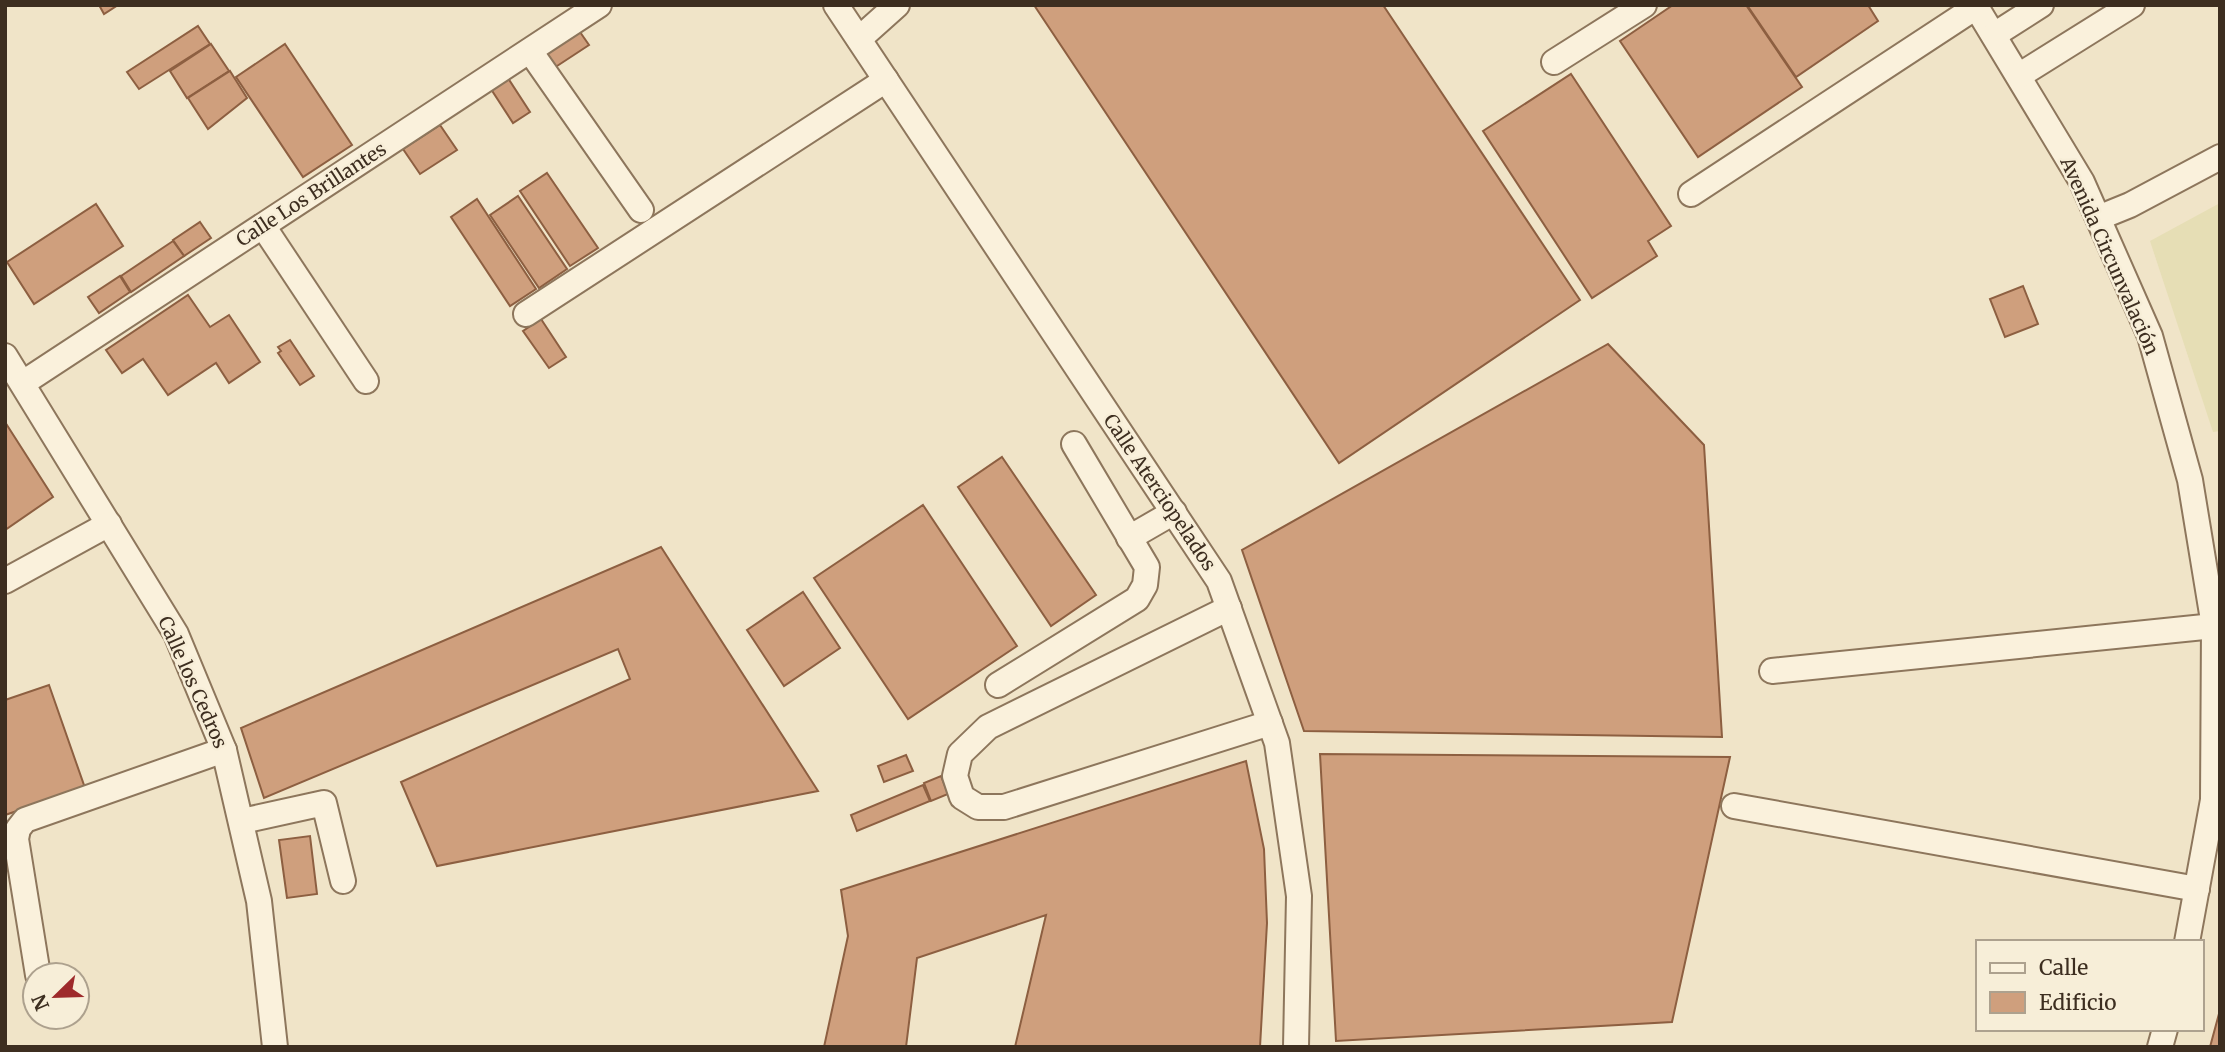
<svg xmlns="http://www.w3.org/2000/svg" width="2225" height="1052" font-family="Merriweather,serif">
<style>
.farmland{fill:#e6deb5}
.building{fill:#cf9f7d;stroke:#8d5f41;stroke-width:2}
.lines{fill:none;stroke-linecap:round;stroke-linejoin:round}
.minor-casing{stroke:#8d765c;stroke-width:28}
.minor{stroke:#faf1dc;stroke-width:24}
.labels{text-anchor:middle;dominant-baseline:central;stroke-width:5;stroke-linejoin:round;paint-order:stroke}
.street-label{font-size:19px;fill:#3d2e20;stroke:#f7eed8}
</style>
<rect width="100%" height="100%" fill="#f0e4c8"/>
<!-- farmland -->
<polygon class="farmland" points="2220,203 2220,431 2213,432 2150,241"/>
<!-- building -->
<g class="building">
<polygon points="99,5 118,5 104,14"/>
<polygon points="1034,5 1383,5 1580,300 1339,463"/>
<polygon points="1673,5 1746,5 1802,87 1698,157 1620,41"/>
<polygon points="1747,5 1868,5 1878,21 1796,77"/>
<polygon points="198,26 210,44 139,89 127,72"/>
<polygon points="580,32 589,45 551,70 542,57"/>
<polygon points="211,44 229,71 187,98 170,71"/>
<polygon points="285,44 352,145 303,177 236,77"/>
<polygon points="230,71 247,98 208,129 188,98"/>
<polygon points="1571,74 1671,226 1648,241 1657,256 1592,298 1483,131"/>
<polygon points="506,75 530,112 513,123 489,86"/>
<polygon points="440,125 457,150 420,174 403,149"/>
<polygon points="547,173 598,248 570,266 520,191"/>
<polygon points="518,196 567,269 539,288 490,215"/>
<polygon points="477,199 536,289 510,306 451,217"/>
<polygon points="96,204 123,246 34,304 7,262"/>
<polygon points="200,222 211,238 184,256 173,240"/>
<polygon points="173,241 184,256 131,292 121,276"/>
<polygon points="120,276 130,292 99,313 88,297"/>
<polygon points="2023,286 2038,324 2005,337 1990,299"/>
<polygon points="188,295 210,327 229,315 260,362 229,383 216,363 168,395 143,359 122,373 106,350"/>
<polygon points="541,319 566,357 549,368 523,331"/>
<polygon points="290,340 314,376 300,385 278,353 281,351 278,347"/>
<polygon points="1608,344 1704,445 1722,737 1304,731 1242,550"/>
<polygon points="5,422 53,497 5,530"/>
<polygon points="1002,457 1096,595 1051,626 958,487"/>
<polygon points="923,505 1017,646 908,719 814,578"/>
<polygon points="661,547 818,791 437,866 401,782 630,679 618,649 264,798 241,728"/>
<polygon points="803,592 840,648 784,686 747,630"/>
<polygon points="49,685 85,788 5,815 5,700"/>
<polygon points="1320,754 1730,757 1672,1022 1336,1041"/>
<polygon points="906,755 913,771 884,782 878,766"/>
<polygon points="1246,761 1264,849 1267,923 1260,1047 1015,1047 1046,915 917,958 906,1047 824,1047 848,936 841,890"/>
<polygon points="941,776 948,794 931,801 924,783"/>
<polygon points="923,785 930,801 857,831 851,815"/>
<polygon points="310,836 317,894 287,898 279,840"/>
<polygon points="2220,1010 2220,1047 2210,1047"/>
</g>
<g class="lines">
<!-- minor casing -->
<g class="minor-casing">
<g id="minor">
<polyline points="836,5 1219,581 1277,743 1299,896 1296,1047"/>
<polyline points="1975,5 2082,182 2150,336 2190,480 2214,626 2213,800 2187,942"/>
<polyline points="1994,35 2041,5"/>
<polyline points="859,39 897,5"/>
<polyline points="530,51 641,210"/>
<polyline points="1554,62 1644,5"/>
<polyline points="2020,75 2132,5"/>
<polyline points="1691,194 1976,7"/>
<polyline points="2098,218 2130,205 2220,157"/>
<polyline points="263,226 366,381"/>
<polyline points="526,314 886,80"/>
<polyline points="5,356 176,634 224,750 259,901 275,1047"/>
<polyline points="23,383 599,5"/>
<polyline points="1129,538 1174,512"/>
<polyline points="5,581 109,524"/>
<polyline points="1229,608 988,727 960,754 955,776 962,797 978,807 1004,807 1270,723"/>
<polyline points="1772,671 2214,626"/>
<polyline points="998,685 1137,599 1145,585 1147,567 1074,444"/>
<polyline points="1734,806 2197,889"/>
<polyline points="242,821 324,803 343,881"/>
<polyline points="38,975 16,839 18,829 25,820 224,750"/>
<polyline points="2160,1047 2165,1029"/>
</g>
</g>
<!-- minor -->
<use href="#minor" class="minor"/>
</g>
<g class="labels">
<!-- street labels -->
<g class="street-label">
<text transform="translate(311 194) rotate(-33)">Calle Los Brillantes</text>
<text transform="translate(2110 256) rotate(66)">Avenida Circunvalación</text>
<text transform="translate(1160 492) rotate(56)">Calle Aterciopelados</text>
<text transform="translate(193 682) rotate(66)">Calle los Cedros</text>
</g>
</g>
<!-- border -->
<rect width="2225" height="1052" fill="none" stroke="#3d2e20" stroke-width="14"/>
<!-- legend -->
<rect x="1976" y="940" width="228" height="91" fill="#f7eed8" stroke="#ada18e" stroke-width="2"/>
<rect x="1990" y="963" width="35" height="10" fill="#faf1dc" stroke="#ada18e" stroke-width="2"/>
<text x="2039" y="975" font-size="21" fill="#3d2e20">Calle</text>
<rect x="1990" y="992" width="35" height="21" fill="#cf9f7d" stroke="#ada18e" stroke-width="2"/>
<text x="2039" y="1010" font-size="21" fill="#3d2e20">Edificio</text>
<!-- north arrow -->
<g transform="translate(56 996) rotate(247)"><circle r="33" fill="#f7eed8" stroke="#ada18e" stroke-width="2"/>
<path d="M0-5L12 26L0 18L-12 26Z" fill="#9e2a2b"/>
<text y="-10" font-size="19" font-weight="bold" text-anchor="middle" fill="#3d2e20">N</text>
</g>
</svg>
